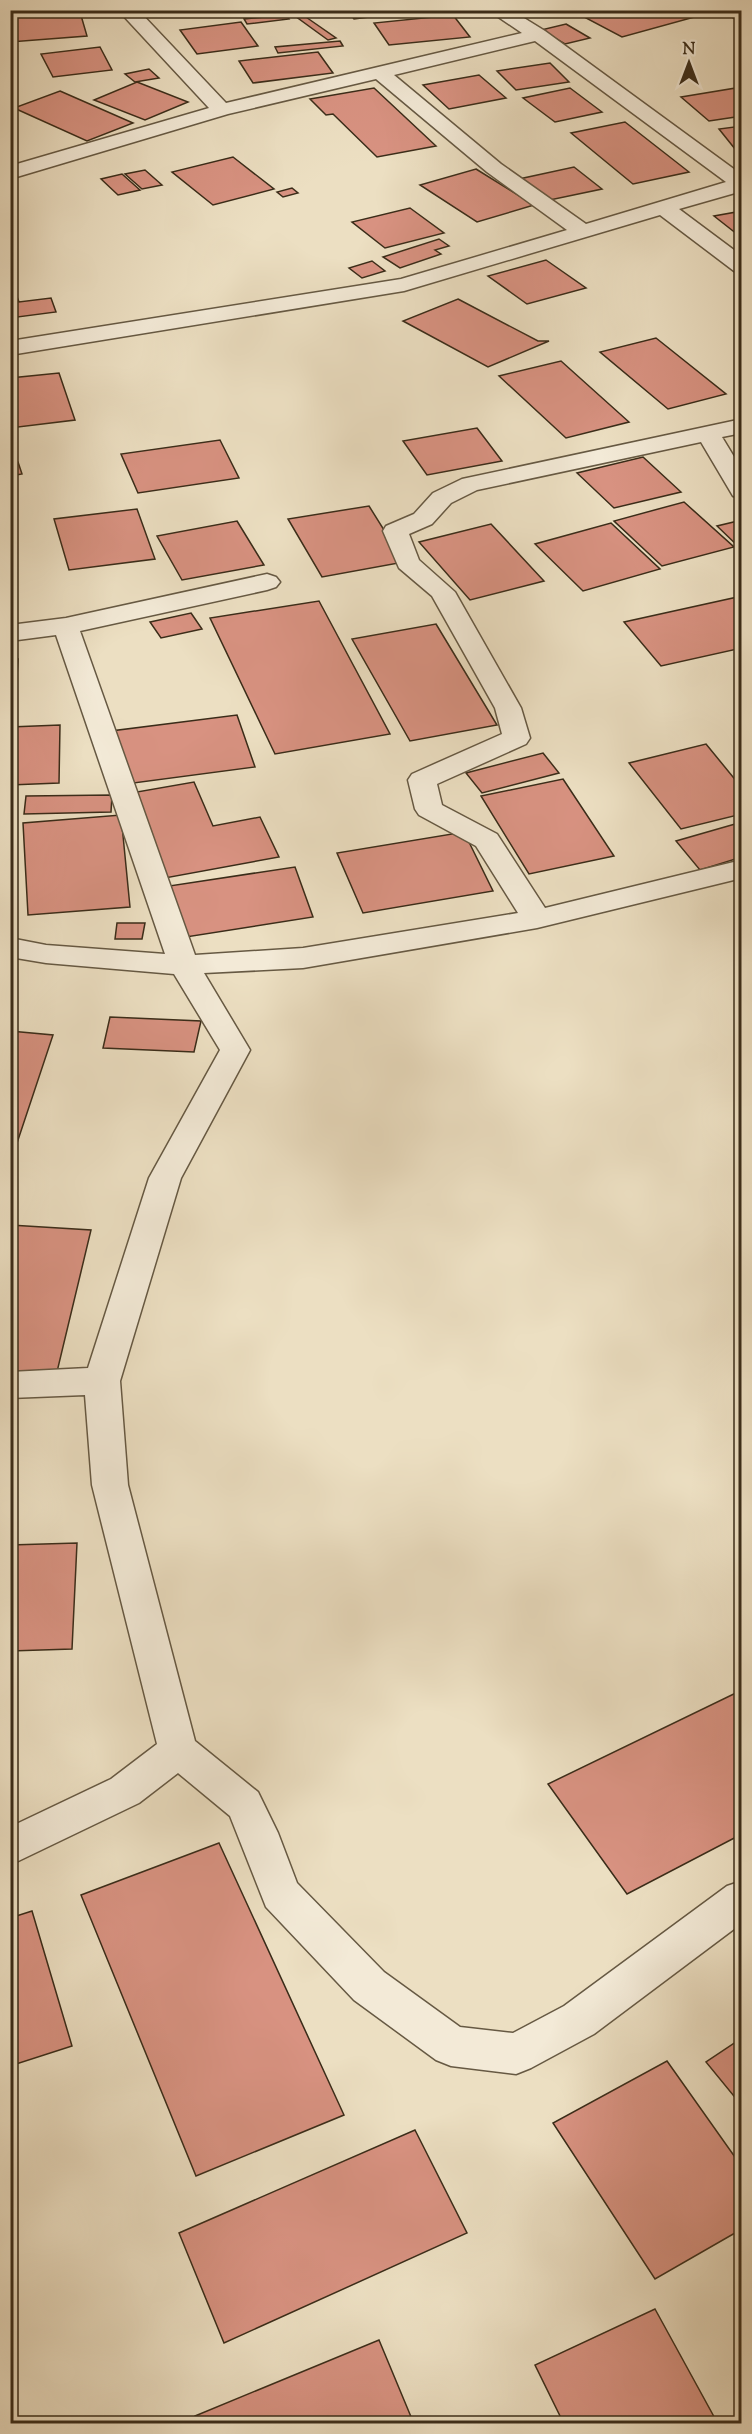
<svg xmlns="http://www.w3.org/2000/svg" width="752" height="2434" font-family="'Sorts Mill Goudy',serif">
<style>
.building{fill:#d89281;stroke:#3a2c19;stroke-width:1.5}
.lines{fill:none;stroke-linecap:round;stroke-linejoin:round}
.street-casing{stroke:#665943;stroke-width:3}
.street{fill:#f3ead7;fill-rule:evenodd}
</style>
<rect width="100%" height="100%" fill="#ecdfc2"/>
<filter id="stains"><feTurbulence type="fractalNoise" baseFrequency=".00333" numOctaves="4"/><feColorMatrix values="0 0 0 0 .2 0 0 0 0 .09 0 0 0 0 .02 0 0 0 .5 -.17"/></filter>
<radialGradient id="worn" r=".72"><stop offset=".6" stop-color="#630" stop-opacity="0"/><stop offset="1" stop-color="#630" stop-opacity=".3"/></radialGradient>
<!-- building -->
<g class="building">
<polygon points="159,10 205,10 162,15"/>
<polygon points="347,10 424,10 354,19"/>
<polygon points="615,10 704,10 709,13 622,37 586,18"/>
<polygon points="719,10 742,10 742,21 739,21"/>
<polygon points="80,12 87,36 10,42 10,17"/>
<polygon points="286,15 289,19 247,24 244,19"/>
<polygon points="303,15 336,38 328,40 295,16"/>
<polygon points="453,15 470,37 389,45 374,23"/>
<polygon points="241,22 258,46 197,54 180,30"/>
<polygon points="566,24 590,38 565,44 541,30"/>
<polygon points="340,41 343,46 278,53 275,47"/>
<polygon points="100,47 112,70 53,77 41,54"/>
<polygon points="318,52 333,73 253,83 239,61"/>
<polygon points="550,63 569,82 516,90 497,71"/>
<polygon points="149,69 159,78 135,82 125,74"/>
<polygon points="479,75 506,98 449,109 423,85"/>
<polygon points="137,82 188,102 145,120 94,100"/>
<polygon points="742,87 742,116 709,121 681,97"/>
<polygon points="374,88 436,146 377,157 333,114 326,115 310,99"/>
<polygon points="570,88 602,112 555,122 523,98"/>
<polygon points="60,91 133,123 87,141 14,108"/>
<polygon points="625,122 689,172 633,184 571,133"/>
<polygon points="742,126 742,154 739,154 719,129"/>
<polygon points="233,157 274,189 213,205 172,172"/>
<polygon points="574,167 602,189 545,201 519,179"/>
<polygon points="476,169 534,205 477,222 420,185"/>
<polygon points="145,170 162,185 142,189 125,174"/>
<polygon points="122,174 140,190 118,195 101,179"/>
<polygon points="292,188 298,193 283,197 277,192"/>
<polygon points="410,208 444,233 385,248 352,222"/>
<polygon points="742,211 742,238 714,216"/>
<polygon points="439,239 449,246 435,250 441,254 400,268 383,257"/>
<polygon points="546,260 586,288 527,304 488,276"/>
<polygon points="372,261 385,271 362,278 349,268"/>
<polygon points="16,294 19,302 51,298 56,312 10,318 10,295"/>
<polygon points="458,299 538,341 549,341 488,367 403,321"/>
<polygon points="656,338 726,394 668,409 600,352"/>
<polygon points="561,361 629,422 566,438 499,376"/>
<polygon points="59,373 75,420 10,428 10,378"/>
<polygon points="477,428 502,461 427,475 403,441"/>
<polygon points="220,440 239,478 138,493 121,454"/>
<polygon points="643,457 681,492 614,508 577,473"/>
<polygon points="18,462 22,474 10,476 10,463"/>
<polygon points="684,502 734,547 662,566 614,521"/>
<polygon points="369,506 404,562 322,577 288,519"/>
<polygon points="137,509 155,559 69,570 54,519"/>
<polygon points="742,520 742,549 741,549 717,526"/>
<polygon points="237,521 264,565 182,580 157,536"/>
<polygon points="611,523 660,569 583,591 535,544"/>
<polygon points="491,524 544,581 470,600 419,542"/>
<polygon points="742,596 742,648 661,666 624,622"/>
<polygon points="319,601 390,734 275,754 210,618"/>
<polygon points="191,613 202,629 161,638 150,622"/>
<polygon points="436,624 497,725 410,741 352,639"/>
<polygon points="10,659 18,659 15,712 10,712"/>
<polygon points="237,715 255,767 126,784 111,731"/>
<polygon points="60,725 59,783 10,785 10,727"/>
<polygon points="706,744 742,788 742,814 681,829 629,763"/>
<polygon points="543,753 559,773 482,793 466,773"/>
<polygon points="563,779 614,856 529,874 481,796"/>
<polygon points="194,782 213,826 260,817 279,857 165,878 131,793"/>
<polygon points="112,795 111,812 24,814 26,796"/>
<polygon points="121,815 130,907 28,915 23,823"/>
<polygon points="742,822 742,857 700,870 676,841"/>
<polygon points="464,832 493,891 363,913 337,853"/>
<polygon points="295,867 313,917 186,937 169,886"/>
<polygon points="117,923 145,923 142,939 115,939"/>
<polygon points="110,1017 201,1021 194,1052 103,1048"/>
<polygon points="10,1031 53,1035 10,1164"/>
<polygon points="10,1225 91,1230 56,1376 10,1373"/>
<polygon points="77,1543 72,1649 10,1651 10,1545"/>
<polygon points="742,1690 742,1834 627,1894 548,1784"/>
<polygon points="219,1843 344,2115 196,2176 81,1895"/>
<polygon points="32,1911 72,2046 10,2066 10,1918"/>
<polygon points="742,2038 742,2106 706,2062"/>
<polygon points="667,2061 742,2167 742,2229 655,2279 553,2123"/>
<polygon points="415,2130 467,2233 224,2343 179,2233"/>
<polygon points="655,2309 718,2424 564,2424 535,2365"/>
<polygon points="379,2340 414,2424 197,2424 195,2416"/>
</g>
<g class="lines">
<!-- street casing -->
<g class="street-casing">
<g id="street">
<path d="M118 10H138L226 103 522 33 488 10H511L545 31 742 175V191L679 209 742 256V272L734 271 660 215 404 291 10 355V341L401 279 567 230 487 172 376 79 228 114 10 179V166L209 108ZM535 41 726 182 586 224 501 164 394 75Z"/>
<polygon points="742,419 742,433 722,437 742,470 742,498 733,496 701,442 477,490 451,503 432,524 409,534 419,560 455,592 521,708 530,738 526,744 437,784 442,805 497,834 545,908 742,860 742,878 537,928 303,968 204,973 250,1050 181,1178 120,1381 128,1485 195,1741 258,1792 278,1833 297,1883 384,1972 460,2027 513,2033 564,2006 727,1886 742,1881 742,1923 594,2034 531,2068 516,2074 451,2066 436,2060 354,2000 266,1907 230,1816 178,1773 139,1803 10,1865 10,1827 111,1779 157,1744 92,1485 85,1395 10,1398 10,1372 88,1368 149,1178 220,1050 174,974 46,963 10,957 10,938 46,945 165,954 56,635 10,641 10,625 66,618 267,574 276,577 280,582 276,587 267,590 80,631 195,955 303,948 518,913 476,846 419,815 415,809 408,780 412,774 502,734 495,708 432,596 399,568 383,531 386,526 414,514 433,493 462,479"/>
</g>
</g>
<!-- street -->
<use href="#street" class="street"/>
</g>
<!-- margin -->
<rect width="752" height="2434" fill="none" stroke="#ecdfc2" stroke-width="36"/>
<rect x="12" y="12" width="728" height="2410" fill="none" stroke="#3a2c19" stroke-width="3"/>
<rect x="18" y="18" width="716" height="2398" fill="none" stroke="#3a2c19" stroke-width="1.5"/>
<!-- north arrow -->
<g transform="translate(689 63)" stroke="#f3ead7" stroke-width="4.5" paint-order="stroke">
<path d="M0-4.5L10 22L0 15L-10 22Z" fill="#3a2c19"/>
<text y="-9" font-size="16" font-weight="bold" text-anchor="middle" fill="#3a2c19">N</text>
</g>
<rect width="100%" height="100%" filter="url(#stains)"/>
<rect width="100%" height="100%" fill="url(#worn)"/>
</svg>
